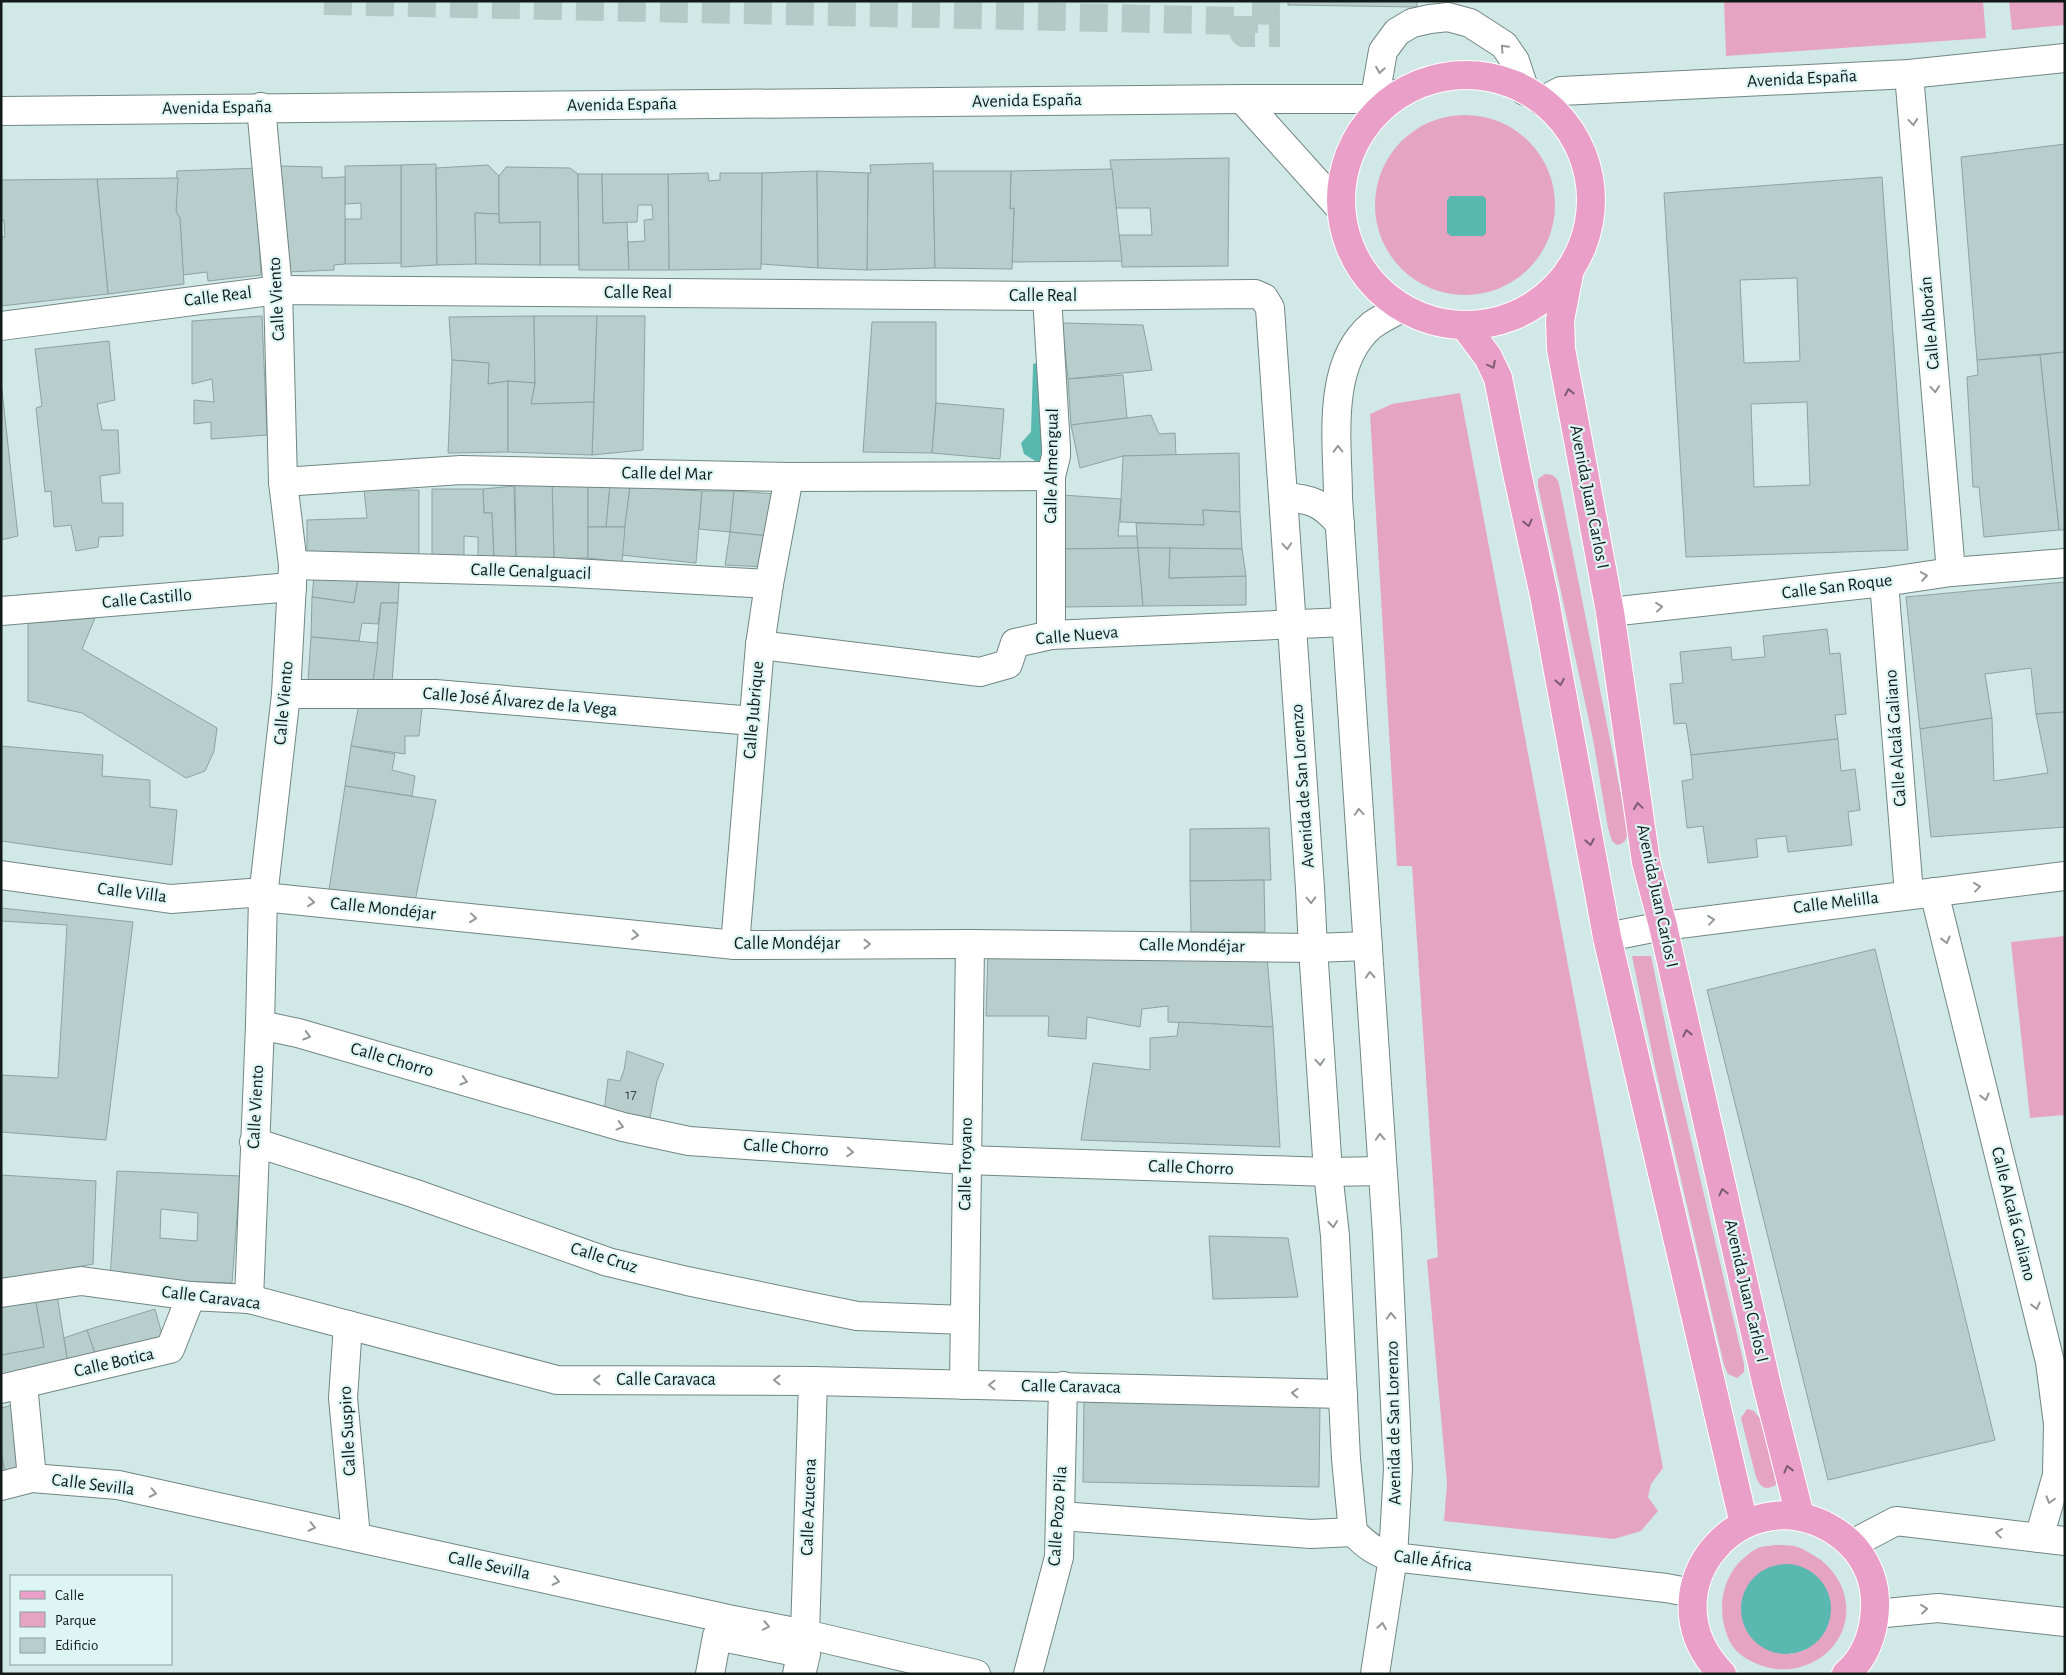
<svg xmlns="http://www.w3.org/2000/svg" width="2066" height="1675" font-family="'Alegreya Sans',sans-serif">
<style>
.green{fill:#e6a4c3;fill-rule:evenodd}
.water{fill:#59b8b0}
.building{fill:#b8cecc;stroke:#8da3a1;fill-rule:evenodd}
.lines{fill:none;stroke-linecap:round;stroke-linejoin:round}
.minor-tunnel{stroke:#b4cac7;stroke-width:28;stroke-dasharray:28 14;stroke-linecap:butt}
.minor-casing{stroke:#718684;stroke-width:30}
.major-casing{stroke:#fff;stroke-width:30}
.minor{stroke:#fff;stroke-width:28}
.major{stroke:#e99fc7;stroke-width:28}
.oneway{stroke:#949898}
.oneway2{stroke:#7d5c70}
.labels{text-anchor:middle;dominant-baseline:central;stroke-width:4.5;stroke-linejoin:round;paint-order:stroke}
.number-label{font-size:15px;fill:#3b4746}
.street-label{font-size:18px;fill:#111a19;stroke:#def6f3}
</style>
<rect width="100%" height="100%" fill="#d1e9e6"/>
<!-- green -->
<g class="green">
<polygon points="1724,1 1983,1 1986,38 1726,56"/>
<polygon points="2009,1 2065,1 2065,25 2012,30"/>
<circle cx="1465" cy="205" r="90"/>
<polygon points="1460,393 1663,1468 1651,1484 1648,1497 1658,1511 1641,1531 1614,1539 1444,1521 1447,1484 1427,1260 1438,1257 1412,866 1397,866 1370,414 1392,404"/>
<path d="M1545 474C1553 474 1557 477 1559 484L1625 815C1627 827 1632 842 1617 845L1612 841 1608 828 1593 739 1538 486V479Z"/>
<polygon points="2065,936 2065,1115 2030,1118 2011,942"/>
<polygon points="1632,956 1651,956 1676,1076 1744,1364 1744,1372 1737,1378 1728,1374 1724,1365 1657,1076"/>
<path d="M1747 1409 1754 1411 1761 1420 1777 1480 1776 1485C1765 1491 1761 1488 1756 1477L1741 1418Z"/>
<path d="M1775 1545C1781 1545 1788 1545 1794 1546 1803 1548 1813 1555 1821 1560 1864 1595 1850 1655 1797 1668 1786 1670 1773 1670 1763 1666 1750 1662 1736 1654 1730 1642 1714 1608 1722 1569 1756 1549 1761 1546 1769 1546 1775 1545ZM1816 1577 1824 1587 1830 1600 1817 1641 1805 1650 1790 1654Z"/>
</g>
<!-- water -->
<g class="water">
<polygon points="1450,196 1483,196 1486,199 1486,233 1483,236 1451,236 1447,233 1447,200"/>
<polygon points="1037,363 1039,364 1046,458 1037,462 1024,454 1021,443 1031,432 1033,367 1033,364"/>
<circle cx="1786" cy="1609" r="45"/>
</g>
<!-- building -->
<g class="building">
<polygon points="1288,1 1417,1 1417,7 1288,5"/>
<polygon points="2065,144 2065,352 1977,360 1961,157"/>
<polygon points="1229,158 1228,266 1122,267 1119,235 1152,235 1150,208 1116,208 1110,160"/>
<polygon points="933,163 935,268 867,270 868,173 871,173 870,165"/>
<polygon points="436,164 437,265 401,267 401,165"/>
<polygon points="401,165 401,263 345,264 345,219 361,219 361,203 345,204 345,166"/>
<polygon points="488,165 499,176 499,214 475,213 476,264 437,265 436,168"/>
<polygon points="281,166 322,167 322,178 345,177 345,264 334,265 334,270 288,272"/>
<polygon points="506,167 570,168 578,174 579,265 540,265 540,222 499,223 499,176"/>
<polygon points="259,168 256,180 261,275 208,281 207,272 183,275 180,218 176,212 177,171"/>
<polygon points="1112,169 1122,261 1012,262 1014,208 1010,209 1011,171"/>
<polygon points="817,171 818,268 761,264 762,173"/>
<polygon points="817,171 868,173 867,270 818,268"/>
<polygon points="933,171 1011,171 1010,209 1014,208 1012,269 935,268"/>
<polygon points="708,173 709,181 720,180 720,173 762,173 761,269 669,270 668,174"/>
<polygon points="578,174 602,174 603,223 627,222 629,270 579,270"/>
<polygon points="602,174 668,174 669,270 629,270 628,242 645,241 644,220 653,219 652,205 638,205 637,222 603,223"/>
<path d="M1882 177 1908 550 1686 557 1664 193ZM1797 278 1800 361 1744 363 1740 280ZM1807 402 1810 485 1754 487 1751 404Z"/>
<polygon points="178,178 176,212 180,218 184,284 108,294 97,179"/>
<polygon points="97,179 108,294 1,306 1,237 5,237 4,220 1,221 1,180"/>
<polygon points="475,213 499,214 499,223 540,222 540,265 476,264"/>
<polygon points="262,316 267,435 211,439 211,422 194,424 194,400 214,402 212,379 192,384 192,321"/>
<polygon points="534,316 535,383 508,381 488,384 489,363 452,360 449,317"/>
<polygon points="534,316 597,316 594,402 531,404 535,383"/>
<polygon points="597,316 645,316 643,450 592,455"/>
<polygon points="872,322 936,322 936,403 932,453 863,452"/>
<polygon points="1062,323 1143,325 1152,370 1068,379"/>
<polygon points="109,341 115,400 97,404 102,430 118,430 120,473 100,476 102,503 123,503 123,536 99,537 98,547 76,551 71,525 54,527 51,491 45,492 36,408 42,406 35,349"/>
<polygon points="2065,352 2065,530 2059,530 2040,355"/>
<polygon points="2040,355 2059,530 1984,537 1979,487 1973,487 1967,377 1978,375 1977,360"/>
<polygon points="452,360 489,363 488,384 508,381 508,452 448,453"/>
<polygon points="1123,375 1127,418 1071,425 1068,379"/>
<polygon points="1,381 18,536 1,540"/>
<polygon points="508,381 535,383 531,404 594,402 592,455 508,452"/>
<polygon points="936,403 1004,409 1000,459 932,453"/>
<polygon points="1151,415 1159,434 1175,433 1176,455 1123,456 1080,468 1071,425"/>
<polygon points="1239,453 1240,512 1203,510 1204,525 1120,522 1123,456"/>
<polygon points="588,479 588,558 554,559 552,481"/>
<polygon points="515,480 552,481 554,559 516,562"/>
<polygon points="588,484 610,486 606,527 588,527"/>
<polygon points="514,486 516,562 494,561 492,513 484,513 483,489"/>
<polygon points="610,486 630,487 625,527 606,527"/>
<polygon points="630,487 702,491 696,563 621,555"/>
<polygon points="432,489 483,489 484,513 492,513 494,561 478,561 478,537 464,536 464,561 432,565"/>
<polygon points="364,490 419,490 419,563 307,557 307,520 367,518"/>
<polygon points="702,491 734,491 730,532 699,529"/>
<polygon points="734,491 776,494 769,536 730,532"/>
<polygon points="1062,495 1121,499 1118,536 1137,536 1138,548 1060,549"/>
<polygon points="1203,510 1240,512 1242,549 1138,548 1136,523 1204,525"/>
<polygon points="588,527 625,527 622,562 588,558"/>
<polygon points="730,532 769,536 766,567 725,565"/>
<polygon points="1138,548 1143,606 1062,607 1060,549"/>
<polygon points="1138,548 1170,548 1169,578 1246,576 1246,605 1143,606"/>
<polygon points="1170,548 1242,549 1246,576 1169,578"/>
<polygon points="314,577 358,579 354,603 312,597"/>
<polygon points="358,579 399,583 398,603 381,603 378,624 362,623 359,641 311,637 312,597 354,603"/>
<polygon points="2065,582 2065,712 2036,714 2031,668 1985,674 1992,718 1920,729 1906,597"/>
<polygon points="381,603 398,603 392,682 373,682"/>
<polygon points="95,618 82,649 217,728 214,751 205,771 186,778 82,713 28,701 28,623"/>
<polygon points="1827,629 1830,654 1840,653 1846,714 1835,715 1838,739 1691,755 1686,723 1674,724 1670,684 1683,683 1680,652 1731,647 1732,660 1765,657 1763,636"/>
<polygon points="311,637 378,643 373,682 308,681"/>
<polygon points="359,704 422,708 419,736 405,736 405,754 351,746"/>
<polygon points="2065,712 2065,827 1931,837 1920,729 1992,718 1994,781 2048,773 2036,714"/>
<polygon points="1838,739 1841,771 1855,769 1860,810 1848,812 1852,845 1788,852 1786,836 1756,839 1758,857 1708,863 1703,826 1687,828 1682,781 1693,779 1691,755"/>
<polygon points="1,746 103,755 102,776 150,780 150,807 177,810 172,865 1,841"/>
<polygon points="351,746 395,754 392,770 415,776 412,796 345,786"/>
<polygon points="345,786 436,800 415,901 329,890"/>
<polygon points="1269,828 1271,880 1190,881 1190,829"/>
<polygon points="1264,880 1265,932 1191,932 1190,881"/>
<polygon points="1,908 133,922 106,1140 1,1132 1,1075 58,1078 67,925 1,921"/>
<polygon points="1875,949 1995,1440 1828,1480 1707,990"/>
<polygon points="988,953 1267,957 1273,1027 1168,1022 1168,1006 1142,1009 1140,1027 1087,1017 1086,1039 1048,1036 1049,1016 986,1016"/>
<polygon points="1179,1022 1273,1027 1280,1147 1081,1140 1093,1063 1150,1070 1150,1038 1177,1036"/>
<polygon points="627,1051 664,1064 657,1081 649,1123 604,1112 608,1079 620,1081 624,1070"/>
<path d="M117 1171 240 1176 232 1283 110 1279ZM161 1209 198 1213 197 1241 160 1238Z"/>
<polygon points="1,1175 96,1181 93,1264 1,1282"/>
<polygon points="1209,1236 1288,1238 1298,1297 1213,1299"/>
<polygon points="57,1295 69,1370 1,1383 1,1355 44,1347 35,1298"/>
<polygon points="35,1298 44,1347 1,1355 1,1304"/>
<polygon points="155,1309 163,1338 97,1360 87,1330"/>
<polygon points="87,1330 97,1360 69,1370 64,1338"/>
<polygon points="1084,1397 1320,1402 1319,1487 1083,1482"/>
<polygon points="17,1404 28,1472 6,1477 1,1453 1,1408"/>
<polygon points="1,1453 6,1477 1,1478"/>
</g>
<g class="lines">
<!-- minor-tunnel -->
<g class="minor-tunnel">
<polyline points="324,1 1245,21"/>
<polyline points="1280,11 1244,10 1244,33 1280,33"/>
</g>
<!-- minor casing -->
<g class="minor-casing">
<g id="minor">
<polyline points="1909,74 1951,572"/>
<polyline points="1242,99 1340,208"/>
<polyline points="1542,101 1561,91 1909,74 2065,58"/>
<polyline points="1,111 1242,99 1375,99 1400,93"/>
<polyline points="1372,114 1383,51 1397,32 1412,23 1430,19 1448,17 1470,23 1504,45 1515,61 1525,91"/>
<polyline points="1047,296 1056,448 1056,456 1051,476 1051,635"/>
<polyline points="1,326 278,290 1047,296 1255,294 1264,298 1270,308 1310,888 1313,948 1328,1172 1335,1236 1346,1459 1353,1532"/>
<polyline points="283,482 461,470 789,477 1051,476"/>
<path d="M1284 497C1312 499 1322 503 1340 524"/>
<polyline points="293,565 555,572 769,584"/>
<polyline points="1884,582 1909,894"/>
<polyline points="1,611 292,587"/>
<polyline points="1610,612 1884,582 1951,572 2065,563"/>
<polyline points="760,645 980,672 1008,664 1015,643 1051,635 1346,622"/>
<polyline points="286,694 435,694 753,721"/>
<polyline points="1,875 171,899 250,893 263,897 735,945 970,944 1313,948 1368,946"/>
<polyline points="1934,892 2050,1362 2058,1424 2057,1475 2039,1538"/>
<polyline points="1607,937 1663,926 2065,876"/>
<polyline points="735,945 760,645 769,584 789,477"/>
<polyline points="260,1025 298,1033 623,1127 689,1141 965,1160 1328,1172 1382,1171"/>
<polyline points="254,1142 413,1193 608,1262 687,1281 857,1316 965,1320"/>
<polyline points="1,1293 81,1281 191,1296 249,1299 557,1380 813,1381 1343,1394"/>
<polyline points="249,1299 260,1025 263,897 286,694 293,565 283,482 278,290 261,107"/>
<polyline points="348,1325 343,1398 356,1537"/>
<polyline points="23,1384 32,1478"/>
<polyline points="964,1385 970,944"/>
<polyline points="1,1389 170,1349 191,1296"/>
<polyline points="1,1486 32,1478 118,1485 728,1619 805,1634 976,1674"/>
<polyline points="1060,1516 1311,1534 1353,1532"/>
<path d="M1353 1532C1365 1544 1377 1554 1393 1557L1666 1588 1693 1593"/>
<polyline points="1852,1544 1896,1521 2065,1541"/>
<polyline points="1875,1614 1938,1608 2065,1622"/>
<polyline points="710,1674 717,1636 806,1654 803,1667"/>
<polyline points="797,1674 805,1634 813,1381"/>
<polyline points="1028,1674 1059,1557 1063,1386"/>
<path d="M1375 1674 1393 1557 1398 1469 1387 1234 1338 498C1338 444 1325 364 1372 325 1382 318 1392 313 1402 308"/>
</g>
</g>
<!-- major casing -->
<g class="major-casing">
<g id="major">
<circle cx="1466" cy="200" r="125"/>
<polyline points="1570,269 1560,320 1561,349 1610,612 1646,862 1663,926 1767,1386 1800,1516"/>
<polyline points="1464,325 1488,357 1498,378 1517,473 1544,595 1607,937 1744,1524"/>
<path d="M1722 1674C1639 1589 1748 1465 1843 1537 1862 1552 1874 1575 1875 1599 1876 1626 1868 1656 1846 1674"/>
</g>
</g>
<!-- minor -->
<use href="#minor" class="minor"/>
<!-- major -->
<use href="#major" class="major"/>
</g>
<!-- one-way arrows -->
<defs><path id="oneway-chevron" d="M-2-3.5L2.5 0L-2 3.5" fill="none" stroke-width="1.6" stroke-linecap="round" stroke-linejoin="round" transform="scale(1.25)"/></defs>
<g class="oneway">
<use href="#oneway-chevron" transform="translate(1504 48) rotate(-133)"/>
<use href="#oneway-chevron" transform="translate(1380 70) rotate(99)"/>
<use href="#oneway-chevron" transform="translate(1913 122) rotate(85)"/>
<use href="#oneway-chevron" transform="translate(1935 389) rotate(85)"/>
<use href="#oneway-chevron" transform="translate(1338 449) rotate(-91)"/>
<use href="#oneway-chevron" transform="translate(1287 546) rotate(86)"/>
<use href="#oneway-chevron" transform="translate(1924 576) rotate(-9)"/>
<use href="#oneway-chevron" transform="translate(1659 607) rotate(-6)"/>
<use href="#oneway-chevron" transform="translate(1359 812) rotate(-94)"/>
<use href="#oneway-chevron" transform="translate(1977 887) rotate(-7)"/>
<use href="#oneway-chevron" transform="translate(1311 900) rotate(88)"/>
<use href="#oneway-chevron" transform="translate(311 902) rotate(6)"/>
<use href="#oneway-chevron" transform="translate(473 918) rotate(6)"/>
<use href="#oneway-chevron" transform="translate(1711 920) rotate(-7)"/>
<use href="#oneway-chevron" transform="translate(635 935) rotate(6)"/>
<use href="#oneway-chevron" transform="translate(1946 940) rotate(76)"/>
<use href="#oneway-chevron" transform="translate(867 944)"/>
<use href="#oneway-chevron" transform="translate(1370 975) rotate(-93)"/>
<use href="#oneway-chevron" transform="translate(307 1036) rotate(16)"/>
<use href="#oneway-chevron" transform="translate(1320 1062) rotate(86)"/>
<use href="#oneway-chevron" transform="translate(464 1081) rotate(16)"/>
<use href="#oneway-chevron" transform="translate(1985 1097) rotate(76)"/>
<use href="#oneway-chevron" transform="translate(620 1126) rotate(15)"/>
<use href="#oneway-chevron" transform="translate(1380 1137) rotate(-93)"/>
<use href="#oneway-chevron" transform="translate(850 1152) rotate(4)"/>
<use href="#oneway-chevron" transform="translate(1333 1224) rotate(84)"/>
<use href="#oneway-chevron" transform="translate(2036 1306) rotate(76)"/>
<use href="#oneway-chevron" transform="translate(1391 1316) rotate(-93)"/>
<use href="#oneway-chevron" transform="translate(597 1380) rotate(-180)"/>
<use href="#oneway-chevron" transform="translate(777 1380) rotate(-180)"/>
<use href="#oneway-chevron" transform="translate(992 1385) rotate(-180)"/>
<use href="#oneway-chevron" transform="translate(1295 1393) rotate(-178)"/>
<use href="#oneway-chevron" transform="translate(153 1493) rotate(12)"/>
<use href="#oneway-chevron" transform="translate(2050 1500) rotate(106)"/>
<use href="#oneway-chevron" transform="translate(312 1527) rotate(12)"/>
<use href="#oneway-chevron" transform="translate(1999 1533) rotate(-173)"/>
<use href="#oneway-chevron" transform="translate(556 1581) rotate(12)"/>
<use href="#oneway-chevron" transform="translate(1924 1609) rotate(-6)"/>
<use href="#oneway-chevron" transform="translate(766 1626) rotate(11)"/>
<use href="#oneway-chevron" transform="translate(1382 1626) rotate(-81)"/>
</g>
<g class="oneway2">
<use href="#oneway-chevron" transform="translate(1492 365) rotate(64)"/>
<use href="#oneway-chevron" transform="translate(1569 392) rotate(-101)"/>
<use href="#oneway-chevron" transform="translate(1528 523) rotate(77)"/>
<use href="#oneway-chevron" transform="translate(1560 682) rotate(80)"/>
<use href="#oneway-chevron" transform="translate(1638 806) rotate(-98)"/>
<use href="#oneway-chevron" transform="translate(1590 842) rotate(80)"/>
<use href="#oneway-chevron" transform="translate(1687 1033) rotate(-103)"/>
<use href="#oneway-chevron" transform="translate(1723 1192) rotate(-103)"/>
<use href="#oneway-chevron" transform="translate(1788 1469) rotate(-104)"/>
</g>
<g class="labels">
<!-- number labels -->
<g class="number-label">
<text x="631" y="1094">17</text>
</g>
<!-- street labels -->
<g class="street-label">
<text transform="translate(1802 79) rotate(-3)">Avenida España</text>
<text transform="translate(1027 101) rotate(-1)">Avenida España</text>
<text transform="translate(622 105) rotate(-1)">Avenida España</text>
<text transform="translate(217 108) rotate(-1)">Avenida España</text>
<text x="638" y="293">Calle Real</text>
<text x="1043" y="296">Calle Real</text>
<text transform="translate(218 297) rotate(-7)">Calle Real</text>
<text transform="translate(277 299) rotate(-93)">Calle Viento</text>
<text transform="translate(1930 323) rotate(-95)">Calle Alborán</text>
<text transform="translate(1052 466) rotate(-89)">Calle Almengual</text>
<text transform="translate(667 474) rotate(1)">Calle del Mar</text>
<text transform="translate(1589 497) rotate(79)">Avenida Juan Carlos I</text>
<text transform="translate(531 572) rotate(2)">Calle Genalguacil</text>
<text transform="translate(1837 587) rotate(-7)">Calle San Roque</text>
<text transform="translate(147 599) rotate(-5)">Calle Castillo</text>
<text transform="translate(1077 636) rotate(-5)">Calle Nueva</text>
<text transform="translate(520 702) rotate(5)">Calle José Álvarez de la Vega</text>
<text transform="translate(284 703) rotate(-85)">Calle Viento</text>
<text transform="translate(754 710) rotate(-85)">Calle Jubrique</text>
<text transform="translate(1896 738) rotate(-94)">Calle Alcalá Galiano</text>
<text transform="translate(1303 786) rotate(-94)">Avenida de San Lorenzo</text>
<text transform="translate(132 893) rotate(7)">Calle Villa</text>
<text transform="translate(1657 896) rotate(78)">Avenida Juan Carlos I</text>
<text transform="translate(1836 903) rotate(-7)">Calle Melilla</text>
<text transform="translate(383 909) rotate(6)">Calle Mondéjar</text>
<text x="787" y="944">Calle Mondéjar</text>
<text transform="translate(1192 946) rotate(1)">Calle Mondéjar</text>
<text transform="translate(392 1060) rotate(16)">Calle Chorro</text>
<text transform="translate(256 1107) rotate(-87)">Calle Viento</text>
<text transform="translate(786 1148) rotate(4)">Calle Chorro</text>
<text transform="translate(966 1164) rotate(-89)">Calle Troyano</text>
<text transform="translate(1191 1168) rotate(2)">Calle Chorro</text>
<text transform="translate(2013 1214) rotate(76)">Calle Alcalá Galiano</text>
<text transform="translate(604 1258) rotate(17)">Calle Cruz</text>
<text transform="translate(1746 1291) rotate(77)">Avenida Juan Carlos I</text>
<text transform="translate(211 1298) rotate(7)">Calle Caravaca</text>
<text transform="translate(114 1363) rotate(-13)">Calle Botica</text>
<text x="666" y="1380">Calle Caravaca</text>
<text transform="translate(1071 1387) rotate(1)">Calle Caravaca</text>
<text transform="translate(1394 1423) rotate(-91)">Avenida de San Lorenzo</text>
<text transform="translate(348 1431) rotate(-93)">Calle Suspiro</text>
<text transform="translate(93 1485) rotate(7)">Calle Sevilla</text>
<text transform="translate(809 1507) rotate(-88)">Calle Azucena</text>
<text transform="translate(1058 1516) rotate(-86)">Calle Pozo Pila</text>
<text transform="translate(1433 1561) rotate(7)">Calle África</text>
<text transform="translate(489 1566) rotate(12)">Calle Sevilla</text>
</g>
</g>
<!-- border -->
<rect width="2066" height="1675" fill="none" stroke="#111a19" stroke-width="5"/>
<!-- legend -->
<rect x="10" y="1575" width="162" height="90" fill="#def6f3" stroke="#8c9e9c"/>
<rect x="20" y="1591" width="25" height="8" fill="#e99fc7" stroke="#8c9e9c"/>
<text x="55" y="1600" font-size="15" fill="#111a19">Calle</text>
<rect x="20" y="1612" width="25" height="15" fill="#e6a4c3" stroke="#8c9e9c"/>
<text x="55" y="1625" font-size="15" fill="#111a19">Parque</text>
<rect x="20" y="1638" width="25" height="15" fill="#b8cecc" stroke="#8c9e9c"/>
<text x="55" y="1650" font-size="15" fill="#111a19">Edificio</text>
</svg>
